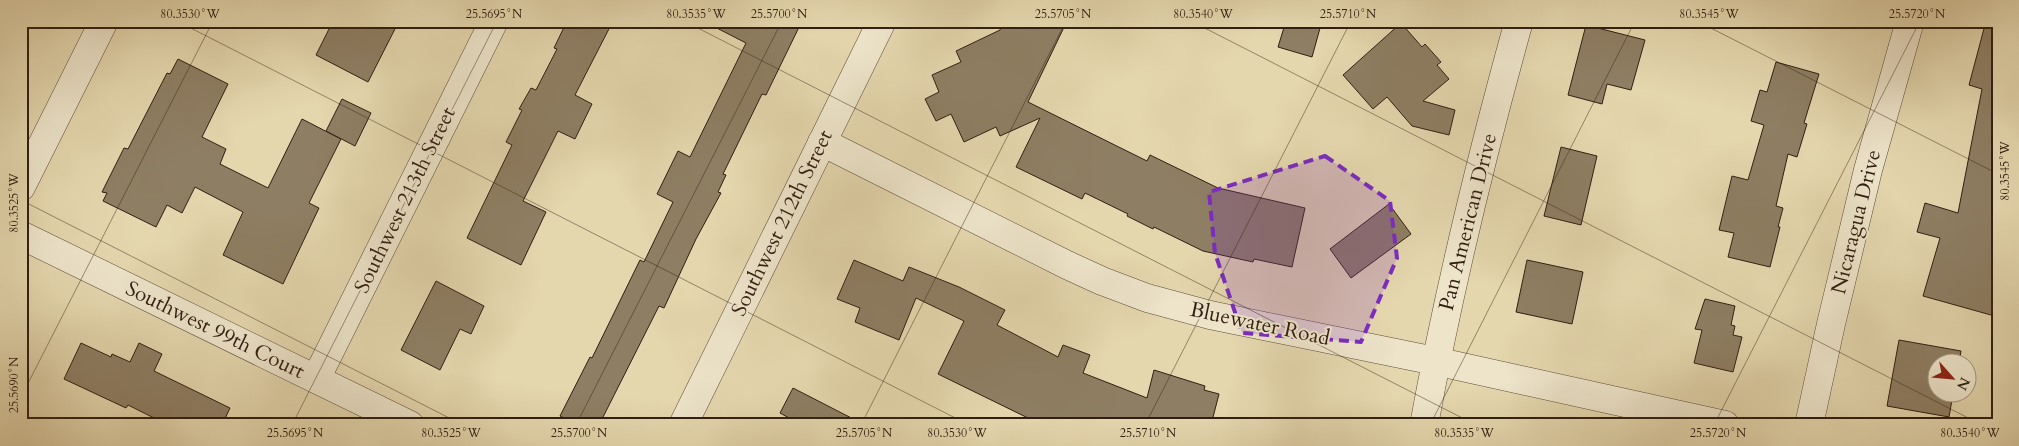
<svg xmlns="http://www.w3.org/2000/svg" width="2019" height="446" font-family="Cardo,serif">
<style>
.building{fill:#8e7e63;stroke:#311e12}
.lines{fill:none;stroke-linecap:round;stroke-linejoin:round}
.minor-casing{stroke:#5e4c39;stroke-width:29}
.tertiary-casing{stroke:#5e4c39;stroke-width:29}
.minor{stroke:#ede4ca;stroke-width:28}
.tertiary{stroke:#ede4ca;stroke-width:28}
.marked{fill:#7b2cbf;fill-opacity:0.2;stroke:#7b2cbf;stroke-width:4;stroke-dasharray:10 6;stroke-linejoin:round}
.ticks{fill:none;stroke:#311e12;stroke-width:1;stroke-opacity:0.45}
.labels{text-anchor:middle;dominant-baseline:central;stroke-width:4;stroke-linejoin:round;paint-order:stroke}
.street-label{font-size:21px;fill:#311e12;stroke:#ede4ca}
.neatline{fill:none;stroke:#311e12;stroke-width:2}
.ticks-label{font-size:12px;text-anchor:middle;fill:#311e12}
</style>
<rect width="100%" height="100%" fill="#e4d6ad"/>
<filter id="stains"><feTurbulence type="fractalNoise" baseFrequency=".004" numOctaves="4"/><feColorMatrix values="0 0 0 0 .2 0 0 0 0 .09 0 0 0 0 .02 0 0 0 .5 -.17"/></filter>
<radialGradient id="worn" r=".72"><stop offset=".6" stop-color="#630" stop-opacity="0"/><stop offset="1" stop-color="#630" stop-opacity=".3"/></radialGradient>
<!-- building -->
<g class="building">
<polygon points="333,21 399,21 368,82 316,55"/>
<polygon points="567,21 613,21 575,95 592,104 575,139 558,131 523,201 546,212 521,265 467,238 512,145 506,142 522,110 519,109 531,88 536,90 557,49 554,48"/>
<polygon points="703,21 802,21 766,95 762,94 723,174 726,175 718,192 721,193 696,239 664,308 659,306 599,425 579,425 560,416 590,357 592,358 640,260 644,262 673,202 657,194 678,151 690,157 746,43"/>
<polygon points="1005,21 1067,21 1028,102 1147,161 1150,155 1218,188 1305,208 1292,267 1254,259 1253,262 1203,251 1154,227 1153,229 1127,216 1128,214 1085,193 1082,199 1016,167 1040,118 1000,136 996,127 964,142 951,114 936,121 925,99 939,92 932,75 961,62 956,51 1000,30"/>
<polygon points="1286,21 1322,21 1312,57 1278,47"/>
<polygon points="1986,21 1998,21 1998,193 1992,222 1998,223 1998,317 1923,296 1940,238 1917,232 1925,203 1958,213 1982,89 1969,85"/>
<polygon points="1401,23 1422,47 1425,44 1441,62 1437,65 1449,79 1423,101 1455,110 1449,135 1412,126 1387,97 1373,109 1343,75"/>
<polygon points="1586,25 1645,40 1631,90 1607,84 1602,104 1568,95"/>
<polygon points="178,59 228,84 202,137 226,149 220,164 268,188 302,119 341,139 309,203 319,208 283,284 223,255 243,212 195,187 182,213 167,205 156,227 103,201 107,193 102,192 124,148 128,149 167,73 170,74"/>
<polygon points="1776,62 1819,74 1804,123 1807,124 1797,157 1788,154 1776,206 1783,208 1778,227 1780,227 1770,267 1728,257 1734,233 1719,230 1732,176 1748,180 1764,125 1751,121 1760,90 1767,92"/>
<polygon points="342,99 371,113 355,146 326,131"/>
<polygon points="1561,147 1597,156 1581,225 1544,216"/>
<polygon points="1389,204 1411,234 1351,278 1330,249"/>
<polygon points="854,260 903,281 909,267 959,287 1005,310 997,325 1058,357 1063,345 1090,355 1083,373 1147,398 1154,370 1205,386 1204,390 1219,394 1211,425 1028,425 1030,419 938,374 964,321 916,298 899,340 855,322 860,308 837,299"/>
<polygon points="1527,260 1583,272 1572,324 1516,312"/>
<polygon points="436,281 484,306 471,334 460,329 440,370 401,350"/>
<polygon points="1705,299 1735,306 1731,325 1735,326 1733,335 1742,337 1733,372 1694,363 1702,330 1695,329"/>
<polygon points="1899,340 1961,351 1959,364 1936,364 1936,394 1953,394 1949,417 1887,406"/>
<polygon points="81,343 111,357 112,354 130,362 139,343 162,354 154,371 230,408 222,425 168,425 128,405 126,408 64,379"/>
<polygon points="793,388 865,425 802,425 780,413"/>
</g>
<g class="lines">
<!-- minor casing -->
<g class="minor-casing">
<g id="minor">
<polyline points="822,142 1067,265 1102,281 1147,298 1210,315 1435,361 1725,425"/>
<polyline points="21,187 104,21"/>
<polyline points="21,235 410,425"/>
<polyline points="316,379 494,21"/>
<path d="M1424 425C1449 289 1482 154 1519 21"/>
<polyline points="1809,425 1831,324 1868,170 1910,21"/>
</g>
</g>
<!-- tertiary casing -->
<g class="tertiary-casing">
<polyline id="tertiary" points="683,425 882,21"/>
</g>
<!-- minor -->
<use href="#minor" class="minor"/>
<!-- tertiary -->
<use href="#tertiary" class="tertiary"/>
</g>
<!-- marked area -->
<path class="marked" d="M1325 156 1390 201 1397 258 1361 342 1242 333 1215 253 1209 192Z"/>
<!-- ticks -->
<path class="ticks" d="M177 21 969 425M684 21 1476 425M1191 21 1982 425M1697 21 1998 174M21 200 463 425M21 397 213 21M292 425 497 21M576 425 782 21M861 425 1066 21M1145 425 1351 21M1430 425 1635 21M1714 425 1920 21"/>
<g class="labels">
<!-- street labels -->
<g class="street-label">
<text transform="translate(405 200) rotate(-64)">Southwest 213th Street</text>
<text transform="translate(1468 222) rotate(-76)">Pan American Drive</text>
<text transform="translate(1856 222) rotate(-76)">Nicaragua Drive</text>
<text transform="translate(782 223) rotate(-64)">Southwest 212th Street</text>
<text transform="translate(1260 324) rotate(12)">Bluewater Road</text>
<text transform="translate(215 330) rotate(26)">Southwest 99th Court</text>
</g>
</g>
<!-- margin -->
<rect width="2019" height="446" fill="none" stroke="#e4d6ad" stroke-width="55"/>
<!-- north arrow -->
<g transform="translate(1952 378) rotate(117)"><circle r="24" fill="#ede4ca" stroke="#a29580"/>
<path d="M0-4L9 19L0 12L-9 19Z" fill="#8f2418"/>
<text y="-8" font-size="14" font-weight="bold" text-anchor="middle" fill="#311e12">N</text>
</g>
<rect x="28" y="28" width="1964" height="390" class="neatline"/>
<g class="ticks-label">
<text x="190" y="18">80.3530°W</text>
<text x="494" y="18">25.5695°N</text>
<text x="696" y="18">80.3535°W</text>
<text x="779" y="18">25.5700°N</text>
<text x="1063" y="18">25.5705°N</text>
<text x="1203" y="18">80.3540°W</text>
<text x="1348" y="18">25.5710°N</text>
<text x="1709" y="18">80.3545°W</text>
<text x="1917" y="18">25.5720°N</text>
<text transform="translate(2005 171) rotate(-90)" y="4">80.3545°W</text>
<text transform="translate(14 203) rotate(-90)" y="4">80.3525°W</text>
<text transform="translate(14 385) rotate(-90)" y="4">25.5690°N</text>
<text x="295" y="437">25.5695°N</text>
<text x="451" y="437">80.3525°W</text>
<text x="579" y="437">25.5700°N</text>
<text x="864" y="437">25.5705°N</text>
<text x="957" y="437">80.3530°W</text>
<text x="1148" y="437">25.5710°N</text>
<text x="1464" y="437">80.3535°W</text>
<text x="1718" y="437">25.5720°N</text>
<text x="1970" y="437">80.3540°W</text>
</g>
<rect width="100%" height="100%" filter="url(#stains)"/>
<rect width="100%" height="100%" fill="url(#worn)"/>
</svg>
